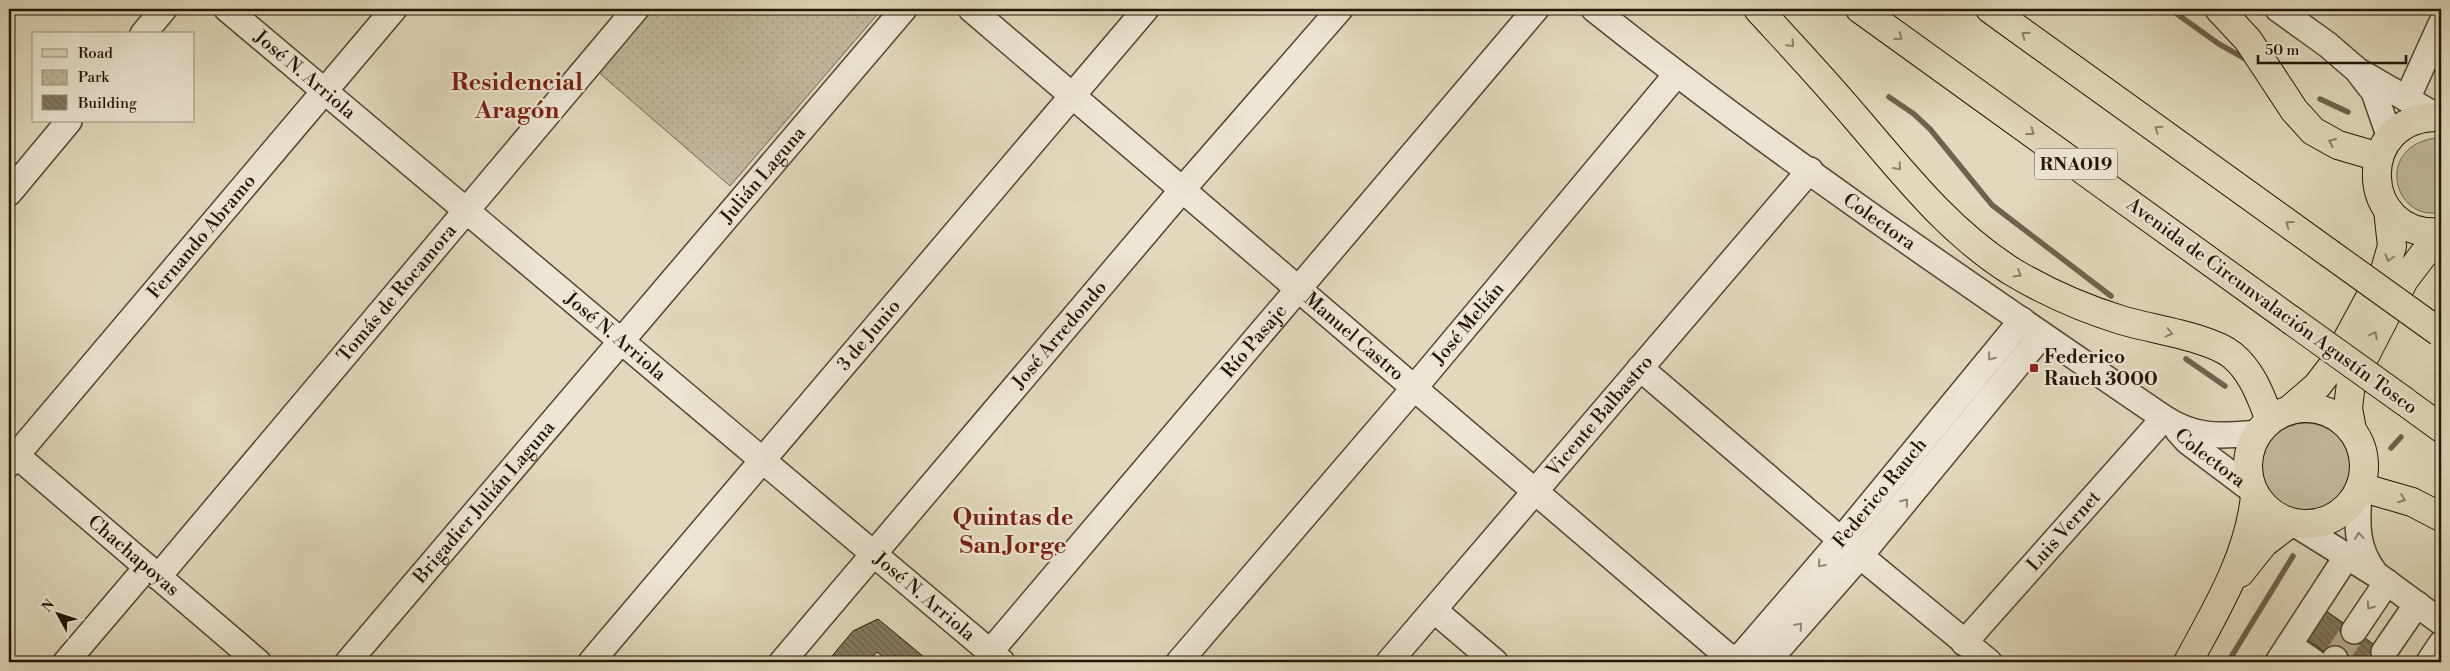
<svg xmlns="http://www.w3.org/2000/svg" width="2450" height="671" font-family="'Libre Bodoni',serif">
<style>
.grass{fill:#c1b79e;stroke:#726652}
.park{fill:url(#park-dots);stroke:#726652}
.lines{fill:none;stroke-linecap:round;stroke-linejoin:round}
.stream{stroke:#6e624e;stroke-width:5.5}
.building{fill:url(#building-back-hatch);stroke:#221505}
.minor-tunnel{stroke:#bbb198;stroke-width:25;stroke-dasharray:25 12;stroke-linecap:butt}
.minor-casing{stroke:#524633;stroke-width:28}
.major-casing{stroke:#221505;stroke-width:30}
.highway-casing{stroke:#221505;stroke-width:30}
.minor{stroke:#ece6d4;stroke-width:25}
.major{stroke:#e1d8bd;stroke-width:28}
.highway{stroke:#e1d8bd;stroke-width:28}
.highway-bridge-casing{stroke:#221505;stroke-width:30;stroke-linecap:butt}
.highway-bridge{stroke:#e1d8bd;stroke-width:28}
.oneway{stroke:#8b806a}
.oneway2{stroke:#918877}
.poi-dot{fill:#8f2418;stroke:#ece6d4;stroke-width:2}
.labels{text-anchor:middle;dominant-baseline:central;stroke-width:4.5;stroke-linejoin:round;paint-order:stroke}
.shield{fill:#ece6d4;stroke:#5f5443;stroke-width:1}
.shield-label{font-size:18px;font-weight:bold;fill:#221505}
.street-label{font-size:19px;fill:#221505;stroke:#ece6d4}
.poi-label{font-size:19px;font-weight:bold;fill:#221505;stroke:#ece6d4;text-anchor:start}
.district-label{font-size:24px;font-weight:bold;fill:#7a1f14;stroke:#ece6d4}
</style>
<defs>
<pattern id="park-dots" width="8" height="8" patternUnits="userSpaceOnUse" patternTransform="scale(1.25)"><rect width="8" height="8" fill="#c1b79e"/><path d="M2 2h.1M6 6h.1" fill="none" stroke="#a69c87" stroke-width="1.8" stroke-linecap="round"/></pattern>
<pattern id="building-back-hatch" width="6" height="6" patternUnits="userSpaceOnUse" patternTransform="scale(1.25)"><rect width="6" height="6" fill="#857a65"/><path d="M-1 5l2 2M0 0l6 6M5-1l2 2" fill="none" stroke="#6c6351"/></pattern>
</defs>
<rect width="100%" height="100%" fill="#e1d8bd"/>
<filter id="stains"><feTurbulence type="fractalNoise" baseFrequency=".004" numOctaves="4"/><feColorMatrix values="0 0 0 0 .2 0 0 0 0 .09 0 0 0 0 .02 0 0 0 .5 -.17"/></filter>
<radialGradient id="worn" r=".72"><stop offset=".6" stop-color="#630" stop-opacity="0"/><stop offset="1" stop-color="#630" stop-opacity=".3"/></radialGradient>
<!-- grass -->
<g class="grass">
<path d="M2435 138 2441 140V212C2395 223 2373 148 2435 138Z"/>
<circle cx="2306" cy="467" r="44"/>
</g>
<!-- park -->
<polygon class="park" points="650,9 882,9 730,186 597,71"/>
<g class="lines">
<!-- stream -->
<g class="stream">
<polyline points="2170,9 2219,44 2244,58"/>
<polyline points="1889,97 1914,114 1930,129 1992,205 2111,296"/>
<polyline points="2320,99 2348,112"/>
<polyline points="2186,359 2225,386"/>
<polyline points="2391,448 2401,437"/>
<polyline points="2228,662 2293,556"/>
</g>
</g>
<!-- building -->
<g class="building">
<polygon points="2319,606 2399,662 2339,662 2299,634"/>
<polygon points="878,619 930,662 890,662 877,652 868,662 827,662 853,631"/>
</g>
<g class="lines">
<!-- minor-tunnel -->
<polyline class="minor-tunnel" points="2335,659 2354,631"/>
<!-- minor casing -->
<g class="minor-casing">
<g id="minor">
<path id="s1" d="M227 9 1002 662"/>
<path id="s2" d="M971 9 1724 653 1738 662"/>
<path id="s3" d="M1594 9C1777 155 1971 286 2164 418 2197 439 2220 436 2258 433"/>
<polyline points="2278,9 2328,45 2357,70 2438,117"/>
<polyline points="143,34 164,9"/>
<polyline points="2360,74 2374,92 2390,138"/>
<polyline points="2407,99 2441,24"/>
<polyline points="9,193 69,121"/>
<polyline points="1640,368 1841,540 1989,662"/>
<path id="s4" d="M2178 431 2187 441 2252 490"/>
<path id="s5" d="M9 449 258 662"/>
<path id="s6" d="M9 464 394 9"/>
<path d="M2359 491C2357 523 2355 547 2375 573"/>
<polyline points="2295,524 2377,575 2441,622"/>
<path id="s7" d="M158 577 636 9"/>
<polyline points="1434,610 1495,662"/>
<polyline points="2354,631 2387,582"/>
<path id="s8" d="M1964 643 2164 418"/>
<polyline points="2289,645 2314,662"/>
<path id="s9" d="M990 652 1536 9"/>
<polyline points="2384,652 2417,604"/>
<polyline points="66,662 147,567"/>
<path id="s10" d="M348 662 904 9"/>
<path id="s11" d="M591 662 1146 9"/>
<path id="s12" d="M782 662 1182 190 1340 9"/>
<path id="s13" d="M1179 662 1415 387 1676 75"/>
<path id="s14" d="M1389 662 1810 170"/>
<path id="s15" d="M1736 662 1841 540 2022 320"/>
<polyline points="1767,662 1860,556 2042,335"/>
<polyline points="2278,662 2347,556"/>
<polyline points="2333,662 2335,659"/>
<polyline points="2429,662 2441,644"/>
</g>
</g>
<!-- major casing -->
<g class="major-casing">
<g id="major">
<path d="M2441 117C2353 114 2358 239 2441 232"/>
<circle cx="2306" cy="466" r="58"/>
<polyline points="2288,411 2317,386 2334,364 2385,270 2392,246 2388,210"/>
<polyline points="2352,430 2348,408 2351,383 2404,280 2423,255 2441,238"/>
<polyline points="2240,573 2264,543 2290,523"/>
<path d="M2188 662C2216 610 2249 556 2255 496"/>
</g>
</g>
<!-- highway casing -->
<g class="highway-casing">
<g id="highway">
<path d="M1758 9C1791 45 1824 80 1856 118 1904 174 1948 231 2011 271 2046 292 2082 308 2121 320 2150 329 2210 337 2232 355 2252 371 2261 397 2270 420"/>
<polyline points="1860,9 2291,320"/>
<polyline points="1990,9 2329,253"/>
<polyline points="2219,9 2248,40 2294,110 2313,131 2338,145 2379,157"/>
<polyline points="2404,401 2441,428"/>
<polyline points="2360,487 2412,502 2441,517"/>
</g>
</g>
<!-- minor -->
<use href="#minor" class="minor"/>
<!-- major -->
<use href="#major" class="major"/>
<!-- highway -->
<use href="#highway" class="highway"/>
<!-- highway-bridge casing -->
<g class="highway-bridge-casing">
<g id="highway-bridge">
<polyline points="2329,253 2439,332"/>
<polyline points="2291,320 2404,401"/>
</g>
</g>
<!-- highway-bridge -->
<use href="#highway-bridge" class="highway-bridge"/>
</g>
<!-- one-way arrows -->
<defs><path id="oneway-chevron" d="M-2-3.5L2.5 0L-2 3.5" fill="none" stroke-width="1.6" stroke-linecap="round" stroke-linejoin="round" transform="scale(1.25)"/></defs>
<g class="oneway">
<use href="#oneway-chevron" transform="translate(2025 35) rotate(-145)"/>
<use href="#oneway-chevron" transform="translate(1899 37) rotate(36)"/>
<use href="#oneway-chevron" transform="translate(1791 44) rotate(48)"/>
<use href="#oneway-chevron" transform="translate(2158 129) rotate(-145)"/>
<use href="#oneway-chevron" transform="translate(2031 132) rotate(36)"/>
<use href="#oneway-chevron" transform="translate(2332 142) rotate(-156)"/>
<use href="#oneway-chevron" transform="translate(1898 167) rotate(49)"/>
<use href="#oneway-chevron" transform="translate(2289 224) rotate(-144)"/>
<use href="#oneway-chevron" transform="translate(2389 258) rotate(106)"/>
<use href="#oneway-chevron" transform="translate(2018 274) rotate(30)"/>
<use href="#oneway-chevron" transform="translate(2169 333) rotate(14)"/>
<use href="#oneway-chevron" transform="translate(2374 335) rotate(-62)"/>
<use href="#oneway-chevron" transform="translate(2402 499) rotate(20)"/>
</g>
<g class="oneway2">
<use href="#oneway-chevron" transform="translate(1991 357) rotate(129)"/>
<use href="#oneway-chevron" transform="translate(1905 502) rotate(-51)"/>
<use href="#oneway-chevron" transform="translate(2359 536) rotate(-95)"/>
<use href="#oneway-chevron" transform="translate(1821 564) rotate(131)"/>
<use href="#oneway-chevron" transform="translate(2370 606) rotate(125)"/>
<use href="#oneway-chevron" transform="translate(1799 626) rotate(-49)"/>
</g>
<!-- markers -->
<rect class="poi-dot" x="2029" y="363" width="10" height="10" rx="2.5"/>
<g class="labels">
<!-- shield labels -->
<rect class="shield" x="2035" y="148.5" width="82" height="31" rx="4"/>
<g class="shield-label">
<text x="2076" y="164">RNA019</text>
</g>
<!-- street labels -->
<g class="street-label">
<text stroke="none"><textPath href="#s1" startOffset="102">José N. Arriola</textPath></text>
<text stroke="none"><textPath href="#s10" startOffset="640">Julián Laguna</textPath></text>
<text stroke="none"><textPath href="#s3" startOffset="356">Colectora</textPath></text>
<text stroke="none"><textPath href="#s6" startOffset="298">Fernando Abramo</textPath></text>
<text stroke="none"><textPath href="#s7" startOffset="371">Tomás de Rocamora</textPath></text>
<text transform="translate(2272 306) rotate(36)">Avenida de Circunvalación Agustín Tosco</text>
<text stroke="none"><textPath href="#s13" startOffset="445">José Melián</textPath></text>
<text stroke="none"><textPath href="#s12" startOffset="429">José Arredondo</textPath></text>
<text stroke="none"><textPath href="#s1" startOffset="508">José N. Arriola</textPath></text>
<text stroke="none"><textPath href="#s11" startOffset="429">3 de Junio</textPath></text>
<text stroke="none"><textPath href="#s2" startOffset="504">Manuel Castro</textPath></text>
<text stroke="none"><textPath href="#s9" startOffset="408">Río Pasaje</textPath></text>
<text stroke="none"><textPath href="#s14" startOffset="324">Vicente Balbastro</textPath></text>
<text stroke="none"><textPath href="#s4" startOffset="42">Colectora</textPath></text>
<text stroke="none"><textPath href="#s15" startOffset="222">Federico Rauch</textPath></text>
<text stroke="none"><textPath href="#s10" startOffset="210">Brigadier Julián Laguna</textPath></text>
<text stroke="none"><textPath href="#s8" startOffset="150">Luis Vernet</textPath></text>
<text stroke="none"><textPath href="#s5" startOffset="164">Chachapoyas</textPath></text>
<text stroke="none"><textPath href="#s1" startOffset="912">José N. Arriola</textPath></text>
</g>
<!-- poi labels -->
<g class="poi-label">
<text x="2044" y="357">Federico<tspan x="2044" dy="22">Rauch 3000</tspan></text>
</g>
<!-- district labels -->
<g class="district-label">
<text x="517" y="83">Residencial<tspan x="517" dy="28">Aragón</tspan></text>
<text x="1013" y="518">Quintas de<tspan x="1013" dy="28">San Jorge</tspan></text>
</g>
</g>
<!-- margin -->
<rect width="2450" height="671" fill="none" stroke="#e1d8bd" stroke-width="30"/>
<rect x="10" y="10" width="2430" height="651" fill="none" stroke="#221505" stroke-width="2.5"/>
<rect x="15" y="15" width="2420" height="641" fill="none" stroke="#221505"/>
<!-- legend -->
<rect x="32" y="32" width="162" height="90" fill="#ece6d4" stroke="#9b9281"/>
<rect x="42" y="49" width="25" height="8" fill="#e1d8bd" stroke="#9b9281"/>
<text x="78" y="58" font-size="15" fill="#221505">Road</text>
<rect x="42" y="70" width="25" height="15" fill="url(#park-dots)" stroke="#9b9281"/>
<text x="78" y="82" font-size="15" fill="#221505">Park</text>
<rect x="42" y="95" width="25" height="15" fill="url(#building-back-hatch)" stroke="#9b9281"/>
<text x="78" y="108" font-size="15" fill="#221505">Building</text>
<!-- north arrow -->
<g transform="translate(58 614) rotate(310)" stroke="#ece6d4" stroke-width="4" paint-order="stroke">
<path d="M0-4L9 19L0 12L-9 19Z" fill="#221505"/>
<text y="-8" font-size="14" font-weight="bold" text-anchor="middle" fill="#221505">N</text>
</g>
<!-- scale -->
<path d="M2258 55v8h148v-8" fill="none" stroke="#221505" stroke-width="2.5"/>
<text x="2265" y="55" font-size="15" fill="#221505" stroke="#ece6d4" stroke-width="4" paint-order="stroke">50 m</text>
<rect width="100%" height="100%" filter="url(#stains)"/>
<rect width="100%" height="100%" fill="url(#worn)"/>
</svg>
